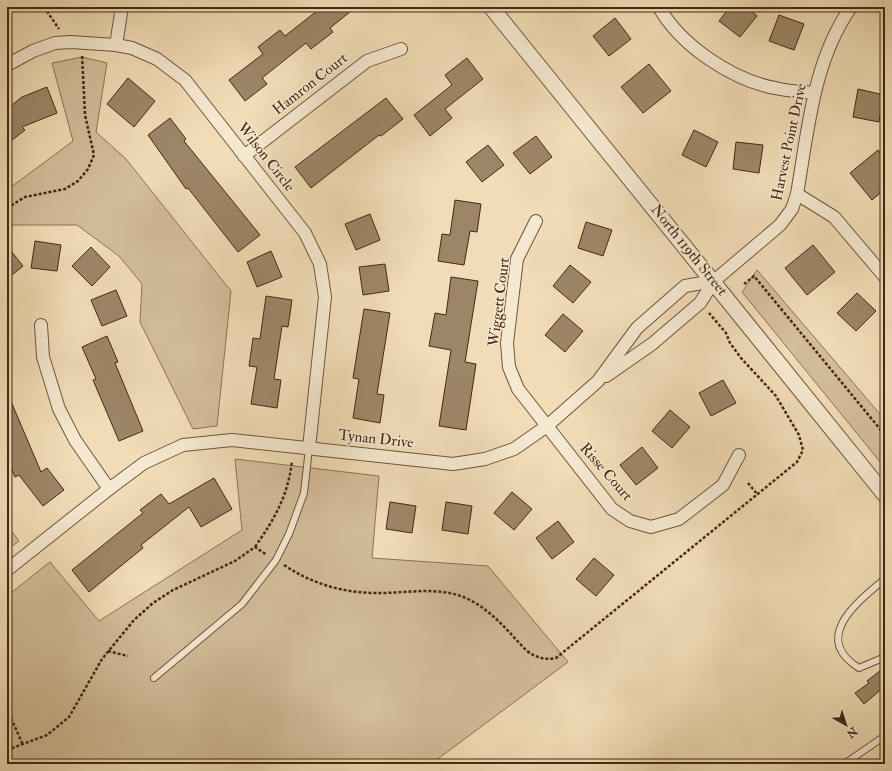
<svg xmlns="http://www.w3.org/2000/svg" width="892" height="771" font-family="'IM FELL Double Pica',serif">
<style>
.green{fill:#d3bd9a;stroke:#8c7257}
.building{fill:#9d8668;stroke:#442814}
.lines{fill:none;stroke-linecap:round;stroke-linejoin:round}
.service-casing{stroke:#6f553c;stroke-width:8}
.minor-casing{stroke:#6f553c;stroke-width:14}
.tertiary-casing{stroke:#6f553c;stroke-width:17}
.path{stroke:#442814;stroke-width:2.5;stroke-dasharray:3 2;stroke-linecap:butt}
.service{stroke:#f5e8d0;stroke-width:6}
.minor{stroke:#f5e8d0;stroke-width:12}
.tertiary{stroke:#f5e8d0;stroke-width:15}
.labels{text-anchor:middle;dominant-baseline:central;stroke-width:3;stroke-linejoin:round;paint-order:stroke}
.street-label{font-size:15px;fill:#442814;stroke:#f5e8d0}
</style>
<rect width="100%" height="100%" fill="#f0dcb6"/>
<filter id="stains"><feTurbulence type="fractalNoise" baseFrequency=".005" numOctaves="4"/><feColorMatrix values="0 0 0 0 .2 0 0 0 0 .09 0 0 0 0 .02 0 0 0 .5 -.17"/></filter>
<radialGradient id="worn" r=".72"><stop offset=".6" stop-color="#630" stop-opacity="0"/><stop offset="1" stop-color="#630" stop-opacity=".3"/></radialGradient>
<!-- green -->
<g class="green">
<polygon points="82,57 107,63 96,132 126,159 231,291 217,426 193,429 140,322 142,284 119,256 77,225 7,225 7,190 73,141 52,63"/>
<polygon points="757,270 885,420 885,468 742,292"/>
<polygon points="235,459 379,476 372,558 488,566 568,662 431,764 7,764 7,596 50,562 99,621 242,530"/>
<polygon points="7,525 19,541 7,550"/>
</g>
<!-- building -->
<g class="building">
<polygon points="322,7 356,7 330,28 333,32 311,49 306,43 262,78 267,84 245,101 229,80 263,54 258,47 280,30 285,36"/>
<polygon points="730,7 747,7 757,16 740,37 719,21"/>
<polygon points="779,15 804,24 794,50 769,41"/>
<polygon points="615,18 631,39 609,56 593,36"/>
<polygon points="467,58 483,79 445,109 452,118 430,136 414,115 452,85 445,75"/>
<polygon points="649,64 671,91 643,113 621,87"/>
<polygon points="128,78 155,101 134,127 107,104"/>
<polygon points="47,87 57,113 22,127 25,130 7,144 7,109 22,97"/>
<polygon points="858,89 884,95 879,122 853,117"/>
<polygon points="386,98 403,119 381,136 379,135 311,188 295,167"/>
<polygon points="170,118 186,139 184,141 260,235 238,252 188,188 186,189 148,135"/>
<polygon points="694,130 718,142 706,167 682,155"/>
<polygon points="536,136 552,157 530,174 513,153"/>
<polygon points="736,142 763,145 759,173 733,169"/>
<polygon points="488,145 504,165 482,182 466,162"/>
<polygon points="878,150 885,159 885,189 872,200 850,173"/>
<polygon points="455,200 481,204 477,232 470,231 464,265 438,261 442,234 450,235"/>
<polygon points="370,214 380,240 356,250 345,224"/>
<polygon points="586,222 612,230 603,256 578,248"/>
<polygon points="35,241 61,245 57,271 31,268"/>
<polygon points="813,245 835,272 807,295 785,268"/>
<polygon points="7,246 23,266 7,279"/>
<polygon points="91,247 110,267 92,286 72,266"/>
<polygon points="271,251 282,277 257,287 247,262"/>
<polygon points="385,264 389,291 363,295 359,267"/>
<polygon points="570,265 591,282 573,303 553,286"/>
<polygon points="451,277 478,281 465,362 476,364 466,430 439,426 451,350 429,346 435,313 446,315"/>
<polygon points="116,290 127,316 102,326 91,300"/>
<polygon points="857,293 876,311 856,331 837,313"/>
<polygon points="266,296 292,300 288,327 282,326 274,379 281,380 277,408 251,404 257,367 249,366 253,338 260,339"/>
<polygon points="364,309 390,313 377,394 384,395 380,423 353,418 359,379 353,378"/>
<polygon points="563,314 583,331 565,352 545,335"/>
<polygon points="107,336 118,362 115,363 143,431 119,441 93,380 96,379 82,347"/>
<polygon points="723,380 736,403 711,416 699,393"/>
<polygon points="7,392 41,472 47,468 64,490 43,506 19,475 15,477 7,459"/>
<polygon points="670,410 690,427 672,448 652,431"/>
<polygon points="642,447 658,468 636,485 620,465"/>
<polygon points="214,478 232,509 201,527 189,507 141,545 143,548 89,592 72,570 143,513 140,510 161,494 169,504"/>
<polygon points="512,492 532,509 514,530 494,513"/>
<polygon points="390,502 416,506 412,533 386,529"/>
<polygon points="446,502 472,506 468,534 442,530"/>
<polygon points="558,521 574,542 552,559 536,538"/>
<polygon points="594,558 614,575 596,596 576,579"/>
<polygon points="885,667 885,686 864,704 855,693 869,683 867,681"/>
</g>
<g class="lines">
<!-- service casing -->
<g class="service-casing">
<g id="service">
<path d="M885 579C857 602 811 638 859 668L885 657"/>
<polyline points="154,678 242,604 276,560 289,534 304,493 309,448"/>
<polyline points="844,764 885,736"/>
</g>
</g>
<!-- minor casing -->
<g class="minor-casing">
<g id="minor">
<path d="M659 7C680 45 732 80 775 88 788 91 801 92 814 93"/>
<polyline points="116,45 122,7"/>
<polyline points="7,65 33,51 55,43 71,42 116,45 132,48 157,59 185,80 305,233 320,264 325,297 309,448"/>
<polyline points="244,156 367,61 401,49"/>
<polyline points="797,194 834,217 885,277"/>
<polyline points="536,221 517,259 507,343 509,367 518,389 612,509 630,521 651,527 679,519 723,485 739,455"/>
<polyline points="41,325 43,357 59,409 75,440 109,489"/>
<path d="M606 376 652 344 700 303 714 281 780 225 792 209 797 194C808 131 813 61 851 7"/>
<polyline points="7,570 109,489 144,463 183,445 232,440 453,464 485,459 514,449 547,426 598,381 637,328 685,286 714,281"/>
</g>
</g>
<!-- tertiary casing -->
<g class="tertiary-casing">
<polyline id="tertiary" points="491,7 885,495"/>
</g>
<!-- path -->
<g class="path">
<polyline points="44,7 59,29"/>
<polyline points="7,208 25,197 65,189 78,181 88,169 94,155 85,115 82,55"/>
<polyline points="744,284 754,276 880,429 885,437"/>
<polyline points="748,483 758,495"/>
<path d="M255 547C275 518 288 496 292 461"/>
<path d="M284 565C311 583 340 592 372 593 405 594 438 585 468 599 494 612 508 632 527 651 537 658 544 660 556 658L797 462 803 450 799 435 776 396 741 358 730 343 726 333 709 313"/>
<polyline points="108,651 128,656"/>
<polyline points="7,709 23,745"/>
<polyline points="7,750 47,735 69,717 102,659 134,620 153,603 173,590 235,561 255,547 267,555"/>
</g>
<!-- service -->
<use href="#service" class="service"/>
<!-- minor -->
<use href="#minor" class="minor"/>
<!-- tertiary -->
<use href="#tertiary" class="tertiary"/>
</g>
<g class="labels">
<!-- street labels -->
<g class="street-label">
<text transform="translate(310 84) rotate(-38)">Hamron Court</text>
<text transform="translate(789 142) rotate(-78)">Harvest Point Drive</text>
<text transform="translate(266 157) rotate(52)">Wilson Circle</text>
<text transform="translate(689 250) rotate(51)">North 119th Street</text>
<text transform="translate(499 302) rotate(-83)">Wiggett Court</text>
<text transform="translate(376 439) rotate(6)">Tynan Drive</text>
<text transform="translate(606 472) rotate(49)">Risse Court</text>
</g>
</g>
<!-- margin -->
<rect width="892" height="771" fill="none" stroke="#f0dcb6" stroke-width="24"/>
<rect x="8" y="8" width="876" height="755" fill="none" stroke="#442814" stroke-width="2"/>
<rect x="12" y="12" width="868" height="747" fill="none" stroke="#442814"/>
<!-- north arrow -->
<g transform="translate(846 725) rotate(141)" stroke="#f5e8d0" stroke-width="3" paint-order="stroke">
<path d="M0-3L7 15L0 10L-7 15Z" fill="#442814"/>
<text y="-6" font-size="11" font-weight="bold" text-anchor="middle" fill="#442814">N</text>
</g>
<rect width="100%" height="100%" filter="url(#stains)"/>
<rect width="100%" height="100%" fill="url(#worn)"/>
</svg>
